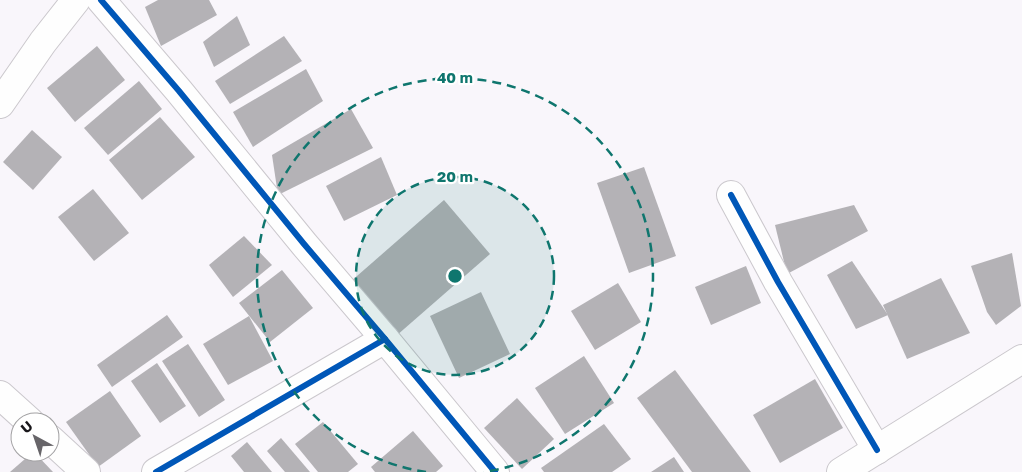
<svg xmlns="http://www.w3.org/2000/svg" width="1022" height="472" font-family="'Golos Text',sans-serif">
<style>
.building{fill:#b4b2b6}
.lines{fill:none;stroke-linecap:round;stroke-linejoin:round}
.minor-casing{stroke:#cbc8cd;stroke-width:30}
.minor{stroke:#fefefe;stroke-width:28}
.cycleway-casing{stroke:#fff;stroke-width:9}
.cycleway{stroke:#0057b8;stroke-width:6}
.ring{fill:none;stroke:#0f766e;stroke-width:2.5;stroke-dasharray:9 6}
.centre{fill:#0f766e;stroke:#fff;stroke-width:2.5}
.ring-label{font-size:15px;text-anchor:middle;font-weight:bold;fill:#0f766e;stroke:#fff;stroke-width:4.5;stroke-linejoin:round;paint-order:stroke}
</style>
<rect width="100%" height="100%" fill="#f9f6fb"/>
<!-- building -->
<g class="building">
<polygon points="158,0 209,0 217,15 161,46 145,7"/>
<polygon points="237,16 250,45 214,67 203,42"/>
<polygon points="284,36 302,61 230,104 215,81"/>
<polygon points="97,46 125,80 75,122 47,88"/>
<polygon points="306,69 323,101 253,147 233,112"/>
<polygon points="139,81 162,109 108,155 84,128"/>
<polygon points="351,109 373,148 278,195 272,155"/>
<polygon points="160,117 195,157 142,200 109,160"/>
<polygon points="32,130 62,157 33,190 3,162"/>
<polygon points="381,157 397,195 344,221 326,186"/>
<polygon points="644,167 676,256 629,273 597,183"/>
<polygon points="93,189 129,233 94,261 58,217"/>
<polygon points="444,200 490,254 396,336 349,283"/>
<polygon points="854,205 868,231 787,274 775,225"/>
<polygon points="244,236 272,265 233,297 209,265"/>
<polygon points="1012,253 1021,306 996,325 987,312 971,266"/>
<polygon points="852,261 888,315 856,329 827,275"/>
<polygon points="746,266 761,303 711,325 695,287"/>
<polygon points="282,270 313,308 270,342 239,303"/>
<polygon points="941,278 970,333 907,359 883,305"/>
<polygon points="618,283 641,322 595,350 571,311"/>
<polygon points="481,292 510,354 459,378 430,316"/>
<polygon points="167,315 183,337 112,387 97,365"/>
<polygon points="249,316 273,361 228,385 203,344"/>
<polygon points="188,344 225,400 199,417 162,361"/>
<polygon points="584,356 614,403 565,434 535,388"/>
<polygon points="157,363 186,406 160,423 131,381"/>
<polygon points="675,370 751,472 692,472 637,398"/>
<polygon points="815,379 843,428 780,463 753,415"/>
<polygon points="110,391 141,436 98,467 66,422"/>
<polygon points="517,398 554,439 522,469 484,428"/>
<polygon points="323,422 358,464 348,472 318,472 295,444"/>
<polygon points="604,424 631,459 612,472 544,472 541,468"/>
<polygon points="413,431 443,466 436,472 375,472 371,467"/>
<polygon points="281,438 310,472 285,472 267,451"/>
<polygon points="247,442 272,472 244,472 231,456"/>
<polygon points="34,452 53,472 10,472 33,452"/>
<polygon points="674,457 684,472 651,472"/>
</g>
<g class="lines">
<!-- minor casing -->
<g class="minor-casing">
<g id="minor">
<polyline points="101,0 179,91 304,244 385,339 495,472"/>
<polyline points="0,104 43,42 76,0"/>
<polyline points="731,195 778,282 877,450"/>
<polyline points="0,395 30,422"/>
<polyline points="50,439 86,472"/>
<polyline points="156,472 385,339"/>
<polyline points="841,472 1022,359"/>
</g>
</g>
<!-- minor -->
<use href="#minor" class="minor"/>
<!-- cycleway casing -->
<g class="cycleway-casing">
<g id="cycleway">
<polyline points="101,0 179,91 304,244 385,339 495,472"/>
<polyline points="731,195 778,282 877,450"/>
<polyline points="156,472 385,339"/>
</g>
</g>
<!-- cycleway -->
<use href="#cycleway" class="cycleway"/>
</g>
<!-- distance rings -->
<circle cx="455" cy="276" r="99" fill="#0f766e" fill-opacity=".12"/>
<g class="ring">
<circle cx="455" cy="276" r="99"/>
<path d="M426 472A198 198 0 1 1 484 472"/>
</g>
<circle cx="455" cy="276" r="8" class="centre"/>
<g class="ring-label">
<text x="455" y="83">40 m</text>
<text x="455" y="182">20 m</text>
</g>
<!-- north arrow -->
<g transform="translate(35 437) rotate(320)"><circle r="24" fill="#ffffff" stroke="#a3a2a4"/>
<path d="M0-4L9 19L0 12L-9 19Z" fill="#676569"/>
<text y="-8" font-size="14" font-weight="bold" text-anchor="middle" fill="#19171b">U</text>
</g>
</svg>
